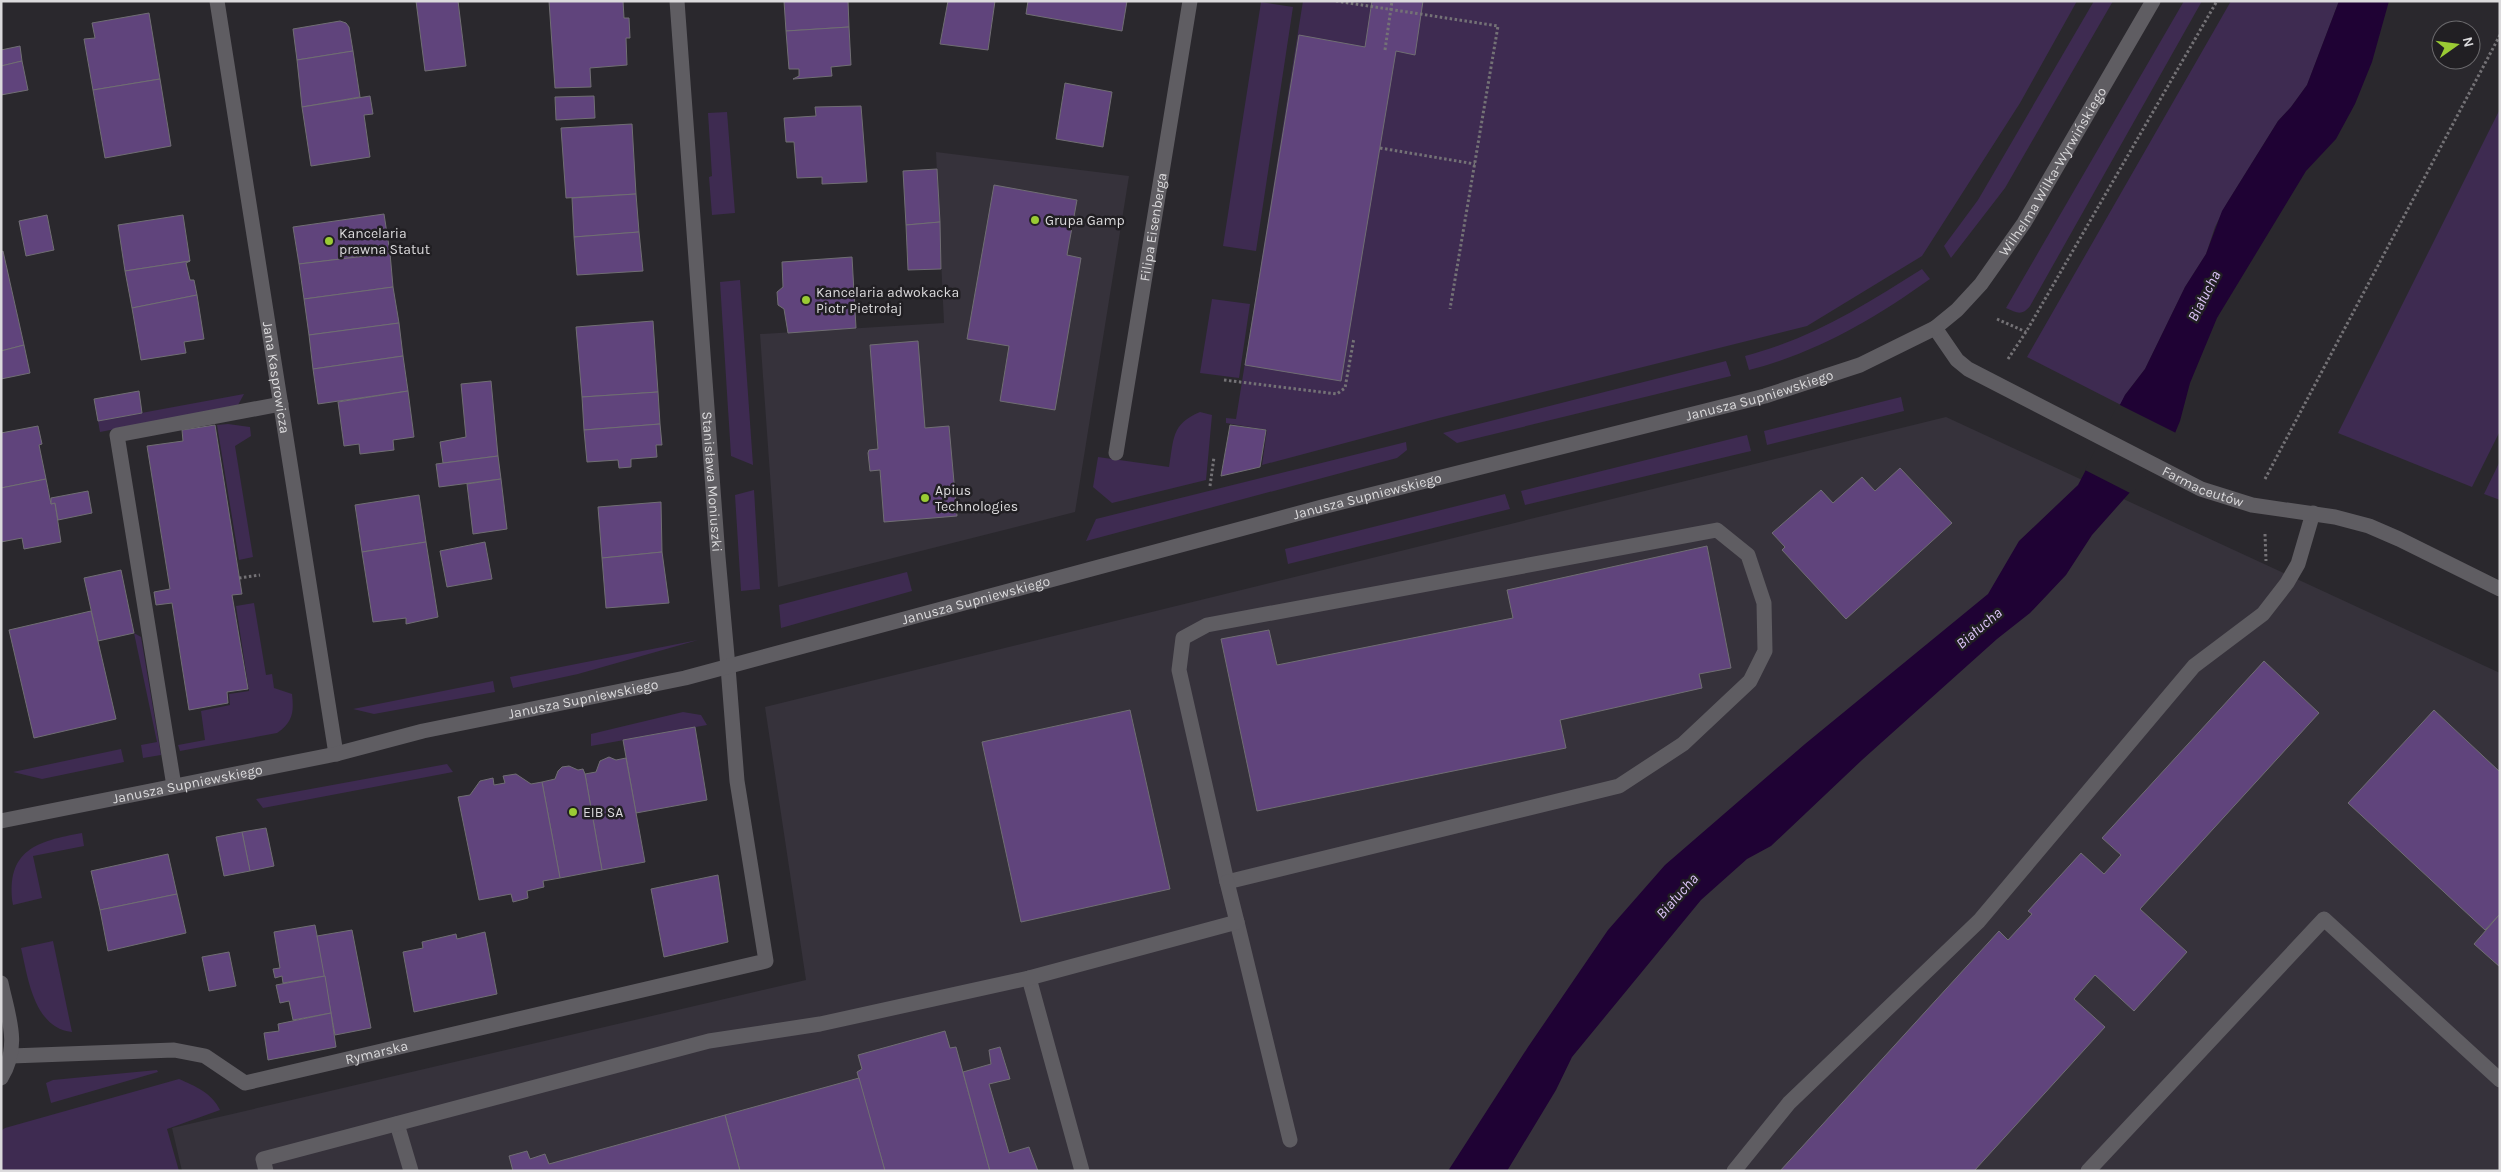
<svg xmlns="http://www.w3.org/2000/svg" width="2501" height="1172" font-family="Karla,sans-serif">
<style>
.built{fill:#36323b}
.green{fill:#3e2b51}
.water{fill:#1f0234}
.pier{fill:#2a282d}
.building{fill:#60447c;stroke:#706e73}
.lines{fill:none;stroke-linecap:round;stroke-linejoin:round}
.path{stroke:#747276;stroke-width:3;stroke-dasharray:2.5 2.5;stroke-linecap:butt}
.lane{stroke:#5f5d62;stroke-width:15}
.street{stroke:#5f5d62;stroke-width:15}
.poi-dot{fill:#9acb34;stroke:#211f23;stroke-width:2}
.labels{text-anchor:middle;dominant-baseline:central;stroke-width:5;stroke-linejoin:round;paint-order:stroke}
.street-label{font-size:14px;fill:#dbdadc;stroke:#211f23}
.poi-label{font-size:14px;fill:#dbdadc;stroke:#211f23;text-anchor:start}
.water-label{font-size:15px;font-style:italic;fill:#dcc4f7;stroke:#211f23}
</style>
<rect width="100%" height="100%" fill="#2a282d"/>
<!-- built -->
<g class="built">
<polygon points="936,152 1129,176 1075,512 778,587 760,334 944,323"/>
<polygon points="1946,417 2500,673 2500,1171 182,1171 172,1128 806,980 765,707"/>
</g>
<!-- green -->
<g class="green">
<polygon points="1303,1 2077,1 2020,103 1922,256 1807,326 1439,418 1262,465 1267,430 1226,423 1226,418 1236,419"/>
<polygon points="2094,1 2113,1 2005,188 1951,258 1944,246 1978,200"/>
<path d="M2184 1H2202L2030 306C2022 316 2017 313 2006 308Z"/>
<polygon points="2231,1 2339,1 2307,85 2291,107 2278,121 2227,203 2215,227 2206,254 2185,287 2145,369 2125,395 2121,405 2027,357"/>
<polygon points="1261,2 1293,7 1256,251 1223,246"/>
<polygon points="2500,109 2500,431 2472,487 2338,433"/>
<polygon points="727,112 735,213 712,215 709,177 712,176 708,113"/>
<path d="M1922 269 1930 279C1874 319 1816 353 1749 370L1745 356C1811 339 1865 305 1922 269Z"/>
<polygon points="740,280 753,465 731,456 720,282"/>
<polygon points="1212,299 1250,304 1239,378 1200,373"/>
<polygon points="1726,361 1731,376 1457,443 1443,433"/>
<polygon points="244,394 238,405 100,432 98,421"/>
<polygon points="1901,397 1904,411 1767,445 1764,431"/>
<path d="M1200 412 1212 415 1206 480 1112 503 1093 487 1098 457 1169 467C1174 439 1171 424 1200 412Z"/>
<polygon points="228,424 250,427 251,436 235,446 253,557 239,560 217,425"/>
<polygon points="1747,435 1751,451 1525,505 1521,491"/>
<polygon points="1406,442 1407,450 1397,458 1086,541 1096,519"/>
<polygon points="2500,461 2500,500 2484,494"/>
<polygon points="754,490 760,589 741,591 735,495"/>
<polygon points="1505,494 1510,509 1288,564 1285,549"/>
<polygon points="907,572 912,591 781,628 779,605"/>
<path d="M254 603 266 675 272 674 274 688 292 694C294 712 293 722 277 733L180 751 178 745 205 740 201 711 230 705 229 694 249 691 236 606Z"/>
<polygon points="134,633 141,637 161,755 143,758 141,745 157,742"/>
<polygon points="698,640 578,674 513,688 510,677"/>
<polygon points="493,681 495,692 374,714 353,709"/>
<polygon points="683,712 701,715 707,725 591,746 591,734"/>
<polygon points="121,749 124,762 42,779 13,772"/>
<polygon points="447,764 453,772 263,808 256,799"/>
<path d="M82 833 84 846 33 856 42 898 13 905C5 850 37 841 82 833Z"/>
<path d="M53 941 72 1032C34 1028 28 978 21 948Z"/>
<polygon points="157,1070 158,1072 51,1103 46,1083 53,1080"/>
<path d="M179 1079C195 1086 212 1093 220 1110L167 1129 179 1171H1V1131L5 1128Z"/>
</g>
<!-- water -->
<polygon class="water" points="2339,1 2389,1 2372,62 2355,104 2336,139 2306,171 2217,318 2190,383 2180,421 2173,438 2140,481 2092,535 2066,575 2030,613 1997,639 1862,760 1771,846 1747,859 1701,900 1572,1057 1556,1090 1507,1171 1448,1171 1528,1047 1608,930 1665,865 1805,744 1988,594 2019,541 2078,485 2125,395 2145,369 2185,287 2206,254 2222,211 2278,121 2291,107 2307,85"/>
<!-- pier -->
<polygon class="pier" points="2118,404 2178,434 2132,494 2085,470"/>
<!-- building -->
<g class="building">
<polygon points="416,1 458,1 466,66 425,71"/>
<polygon points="549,1 623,1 624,18 629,18 630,38 626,38 627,65 590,68 591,87 555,88"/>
<polygon points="784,1 848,1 849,27 786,31"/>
<polygon points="948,1 995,1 988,50 940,44"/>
<polygon points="1028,1 1127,1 1122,31 1026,14"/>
<polygon points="1372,1 1423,1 1415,55 1396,51 1341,381 1245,365 1299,35 1365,47"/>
<polygon points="149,13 160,79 93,90 84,39 95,38 92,23"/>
<polygon points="340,21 346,23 349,27 353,51 297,60 293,29"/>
<polygon points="849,27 851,65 831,67 832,76 793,79 799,76 799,69 789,69 786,31"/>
<polygon points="20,46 22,61 1,66 1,50"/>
<polygon points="353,51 360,97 302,107 297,60"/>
<polygon points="22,61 28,90 1,95 1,66"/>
<polygon points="160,79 171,146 105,158 93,90"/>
<polygon points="1065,83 1112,92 1103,147 1056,139"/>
<polygon points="370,96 373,114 364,115 370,157 311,166 302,107"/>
<polygon points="594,96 595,118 556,120 555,97"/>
<polygon points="861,106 867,182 822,184 822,177 797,178 794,142 786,142 784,118 816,116 815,107"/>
<polygon points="632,124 636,194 566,198 561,128"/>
<polygon points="937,169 940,222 906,225 903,171"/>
<polygon points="994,185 1077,200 1067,255 1081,258 1055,410 1000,401 1009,346 967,339"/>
<polygon points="636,194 639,232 574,237 572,198"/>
<polygon points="384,214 390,253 299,264 293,227"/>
<polygon points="47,215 54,250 26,256 19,221"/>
<polygon points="183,215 190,261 125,271 118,225"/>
<polygon points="940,222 941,269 908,270 906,225"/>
<polygon points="639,232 643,271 577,275 574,237"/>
<polygon points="3,251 24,345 1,351 1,252"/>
<polygon points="390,253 393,287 304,299 299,264"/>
<polygon points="852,257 856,328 788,333 784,309 778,305 777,292 783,287 782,262"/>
<polygon points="190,261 186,263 190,280 194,280 197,295 132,308 125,271"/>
<polygon points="393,287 399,323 309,335 304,299"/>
<polygon points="197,295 204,339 184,342 186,353 141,360 132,308"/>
<polygon points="653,321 658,392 582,397 576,327"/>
<polygon points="399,323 403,356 313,369 309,335"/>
<polygon points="918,341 925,428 949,426 957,516 884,522 880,470 870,471 868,453 869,450 878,449 870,345"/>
<polygon points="24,345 30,373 1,379 1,351"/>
<polygon points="403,356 408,391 318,404 313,369"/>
<polygon points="491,381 498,456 443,463 440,442 466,437 461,384"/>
<polygon points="139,391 142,413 98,421 94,399"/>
<polygon points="408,391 414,437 393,440 394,450 360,454 359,444 344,446 338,402"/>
<polygon points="658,392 660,424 584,430 582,397"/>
<polygon points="660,424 662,445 656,445 657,457 631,459 631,467 619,468 618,460 587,462 584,430"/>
<polygon points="215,425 242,594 232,595 248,689 227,692 228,703 189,710 172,603 156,605 154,592 170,589 147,446 183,441 182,430"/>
<polygon points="1230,425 1266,430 1260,467 1221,476"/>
<polygon points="38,426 42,444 39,445 46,479 1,488 1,433"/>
<polygon points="498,456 501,479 439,487 436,464"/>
<polygon points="1900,468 1952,523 1846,619 1782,550 1785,547 1772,533 1821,490 1833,503 1862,477 1875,491"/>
<polygon points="46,479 51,504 55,503 61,542 24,549 22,538 1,542 1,488"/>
<polygon points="501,479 507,529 473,534 467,484"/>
<polygon points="88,491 92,513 58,520 55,503 51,504 51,498"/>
<polygon points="419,495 426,542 362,552 355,505"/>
<polygon points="661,502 662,552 602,558 598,507"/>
<polygon points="426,542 438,617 406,624 406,618 373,622 362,552"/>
<polygon points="485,542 492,579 447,587 440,551"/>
<polygon points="1707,546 1731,668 1699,674 1702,688 1560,720 1566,748 1257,811 1221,639 1269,630 1277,665 1513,618 1507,590"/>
<polygon points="662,552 669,603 606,608 602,558"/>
<polygon points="121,570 134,633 98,641 84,578"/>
<polygon points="91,611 116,719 34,738 9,630"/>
<polygon points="2264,661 2319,713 2140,909 2187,952 2134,1011 2095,975 2074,999 2105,1027 1974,1171 1780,1171 1999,931 2008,940 2032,914 2028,911 2081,853 2104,874 2121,855 2102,838"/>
<polygon points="1130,710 1170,889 1021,922 982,742"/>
<polygon points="2434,710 2500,772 2500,914 2485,930 2348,803"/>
<polygon points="695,727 707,800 636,813 623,740"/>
<polygon points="609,757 616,760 626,758 645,862 602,870 585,774 596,772 600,761"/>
<polygon points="569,766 578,770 583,769 585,774 602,870 560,878 542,782 555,779 558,771 562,767"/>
<polygon points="516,774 531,784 542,782 560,878 543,881 544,887 527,891 528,898 513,902 511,894 479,900 458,797 470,795 480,781 493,778 494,785 505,783 503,776"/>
<polygon points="266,828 274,866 250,871 242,832"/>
<polygon points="242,832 250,871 224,876 216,837"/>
<polygon points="168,854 177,894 100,910 91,871"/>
<polygon points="718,875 728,942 664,957 651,889"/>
<polygon points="177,894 186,933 108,951 100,910"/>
<polygon points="2500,914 2500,967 2474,944"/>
<polygon points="315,925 325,976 283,983 282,976 275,978 273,969 280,968 274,932"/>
<polygon points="352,930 371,1028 335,1035 317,936"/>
<polygon points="485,932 497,994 414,1012 403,952 423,948 422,942 456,934 457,939"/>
<polygon points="229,952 236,986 209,991 202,957"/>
<polygon points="325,976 331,1013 293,1020 289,1001 280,1003 276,985"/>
<polygon points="331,1013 336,1047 268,1060 264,1033 279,1031 278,1024"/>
<polygon points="945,1031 950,1048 956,1047 990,1171 885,1171 857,1072 862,1069 858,1055"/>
<polygon points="1000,1047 1010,1079 989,1084 1009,1153 1029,1147 1038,1171 990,1171 963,1072 991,1064 989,1050"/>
<polygon points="859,1078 885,1171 740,1171 725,1115"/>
<polygon points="725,1115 740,1171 513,1171 509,1156 527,1151 530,1159 545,1154 549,1164"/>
</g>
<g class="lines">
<!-- path -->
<g class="path">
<polyline points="1336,1 1498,26 1450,309"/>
<polyline points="1385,50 1392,1"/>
<polyline points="1380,148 1475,164"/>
<polyline points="1997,319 2026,332"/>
<polyline points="2008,359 2026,332 2217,1"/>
<polyline points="1224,380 1337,394 1345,388 1354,338"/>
<polyline points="2265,479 2500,35"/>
<polyline points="1210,486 1214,457"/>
<polyline points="2265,534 2266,561"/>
<polyline points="239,578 260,575"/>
</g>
<!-- lane -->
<g class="lane">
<polygon points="1717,530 1748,555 1764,603 1765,651 1750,681 1683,744 1619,786 1227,882 1179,670 1183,638 1207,625"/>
<polyline points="174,786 117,435 281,404"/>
<polyline points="1237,922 1290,1140"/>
<polyline points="1029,978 1082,1171"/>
<path id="s1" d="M11 1056 174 1050 205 1056 245 1083 766 961 737 781 728 667"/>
<polyline points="397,1124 411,1171"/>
<polyline points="266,1171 263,1159 709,1041 820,1024 1029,978 1237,922 1227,882"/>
<polyline points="1734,1171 1789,1103 1979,921 2194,666 2263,614 2287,583 2298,564 2313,513"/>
<polyline points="2088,1171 2324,919 2500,1080"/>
</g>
<!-- street -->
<g class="street">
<path id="s2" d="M217 1 336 754"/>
<path id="s3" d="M677 1 718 557 728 667"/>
<path id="s4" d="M1935 328 1957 360 1968 369 2201 489 2252 505 2335 517 2369 526 2399 539 2500 589"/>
<path id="s5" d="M1116 453 1190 1"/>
<path id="s6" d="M1 821 336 754 423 731 685 678 1322 507 1765 396 1860 365 1935 328 1957 310 1981 284 2024 223 2153 1"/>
<path d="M1 983C8 1016 21 1046 1 1078"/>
</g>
</g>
<!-- markers -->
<g class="poi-dot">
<circle cx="1035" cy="220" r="5"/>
<circle cx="329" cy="241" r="5"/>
<circle cx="806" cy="300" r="5"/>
<circle cx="925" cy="498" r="5"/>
<circle cx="573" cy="812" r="5"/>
</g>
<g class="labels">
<!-- street labels -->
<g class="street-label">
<text stroke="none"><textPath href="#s6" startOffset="2196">Wilhelma Wilka-Wyrwińskiego</textPath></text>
<text stroke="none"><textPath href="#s5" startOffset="229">Filipa Eisenberga</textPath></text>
<text stroke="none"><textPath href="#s2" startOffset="381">Jana Kasprowicza</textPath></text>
<text stroke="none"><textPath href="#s6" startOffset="1810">Janusza Supniewskiego</textPath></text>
<text stroke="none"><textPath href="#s3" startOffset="482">Stanisława Moniuszki</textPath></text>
<text stroke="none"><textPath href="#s4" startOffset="316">Farmaceutów</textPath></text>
<text stroke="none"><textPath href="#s6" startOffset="1405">Janusza Supniewskiego</textPath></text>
<text stroke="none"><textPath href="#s6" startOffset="1000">Janusza Supniewskiego</textPath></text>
<text stroke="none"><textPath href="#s6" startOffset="595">Janusza Supniewskiego</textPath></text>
<text stroke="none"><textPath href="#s6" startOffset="190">Janusza Supniewskiego</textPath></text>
<text stroke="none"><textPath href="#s1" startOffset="378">Rymarska</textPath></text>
</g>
<!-- poi labels -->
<g class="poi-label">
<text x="1045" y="220">Grupa Gamp</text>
<text x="339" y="233">Kancelaria<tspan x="339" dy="16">prawna Statut</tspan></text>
<text x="816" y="292">Kancelaria adwokacka<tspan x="816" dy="16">Piotr Pietrołaj</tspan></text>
<text x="935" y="490">Apius<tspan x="935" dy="16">Technologies</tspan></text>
<text x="583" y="812">EIB SA</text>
</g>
<!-- water labels -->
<g class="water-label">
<text transform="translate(2204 296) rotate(-63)">Białucha</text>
<text transform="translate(1979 628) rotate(-40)">Białucha</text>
<text transform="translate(1677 896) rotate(-48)">Białucha</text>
</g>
</g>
<!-- border -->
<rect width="2501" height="1172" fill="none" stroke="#dbdadc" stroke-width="5"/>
<!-- north arrow -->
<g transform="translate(2456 45) rotate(76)"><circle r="24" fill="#211f23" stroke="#6b6a6d"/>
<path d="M0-4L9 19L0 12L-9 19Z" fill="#9acb34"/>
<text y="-8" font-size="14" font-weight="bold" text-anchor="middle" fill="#dbdadc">N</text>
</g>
</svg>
